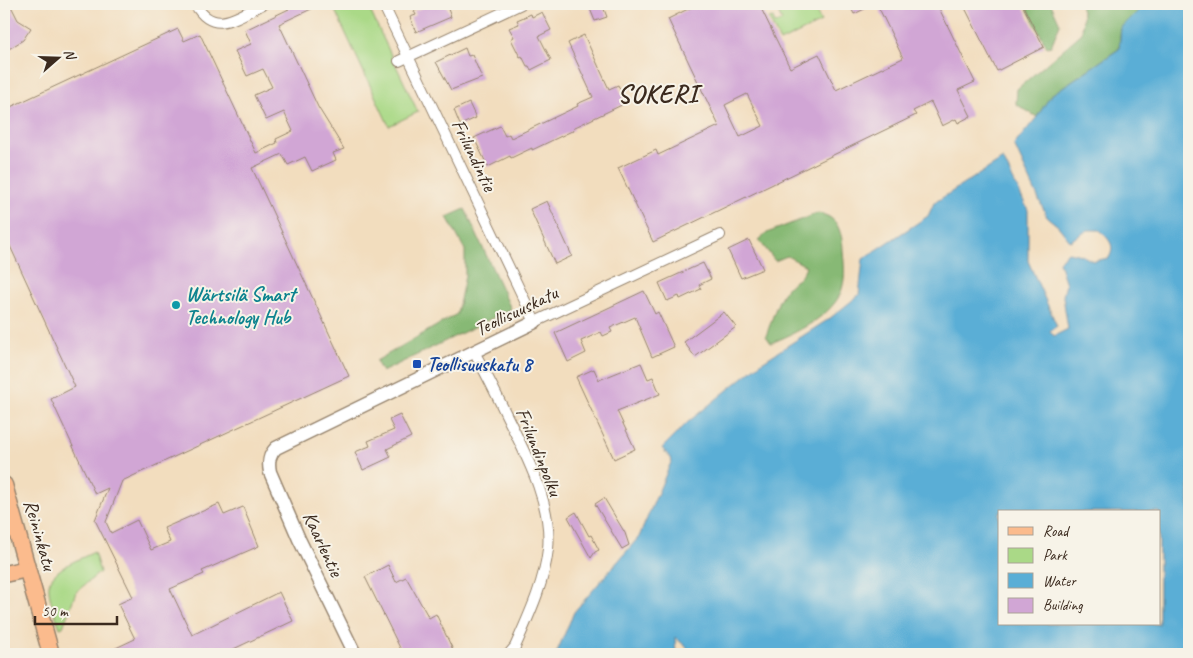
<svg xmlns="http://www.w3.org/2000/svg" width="1193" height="658" font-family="Caveat,sans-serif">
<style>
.green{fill:#aad987;stroke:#728252}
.forest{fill:#87b974;stroke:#617249}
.water{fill:#5aaed6;stroke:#4a6c7a;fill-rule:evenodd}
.building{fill:#d1a6d5;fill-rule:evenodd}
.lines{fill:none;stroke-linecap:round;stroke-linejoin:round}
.minor-casing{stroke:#96846e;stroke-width:12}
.tertiary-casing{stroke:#96846e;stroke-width:15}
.primary-casing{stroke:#96846e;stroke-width:19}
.minor{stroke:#fff;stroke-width:10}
.tertiary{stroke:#fff;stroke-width:12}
.primary{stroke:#fbbb8d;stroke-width:16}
.culture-dot{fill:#0f9aa8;stroke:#f7f3e8;stroke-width:2}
.transit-dot{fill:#1a4fb4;stroke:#f7f3e8;stroke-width:2}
.labels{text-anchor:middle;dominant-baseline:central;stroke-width:4;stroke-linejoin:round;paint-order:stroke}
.street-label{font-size:20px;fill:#3b2a1e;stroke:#f7f3e8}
.culture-label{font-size:20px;font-weight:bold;fill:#0d838f;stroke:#f7f3e8;text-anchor:start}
.transit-label{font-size:20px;font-weight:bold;fill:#164399;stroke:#f7f3e8;text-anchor:start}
.district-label{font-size:25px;font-weight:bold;letter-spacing:1px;fill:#3b2a1e;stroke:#f7f3e8}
</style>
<rect width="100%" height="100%" fill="#f7f3e8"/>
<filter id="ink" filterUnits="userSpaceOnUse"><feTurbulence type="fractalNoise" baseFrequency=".02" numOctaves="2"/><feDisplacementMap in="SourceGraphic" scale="10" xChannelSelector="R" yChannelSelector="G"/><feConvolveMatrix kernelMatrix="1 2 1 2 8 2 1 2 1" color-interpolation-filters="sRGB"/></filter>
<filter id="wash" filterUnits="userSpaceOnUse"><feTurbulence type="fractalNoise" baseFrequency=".0096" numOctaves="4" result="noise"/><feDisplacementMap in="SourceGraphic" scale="20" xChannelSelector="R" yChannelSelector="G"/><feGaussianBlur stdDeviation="1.12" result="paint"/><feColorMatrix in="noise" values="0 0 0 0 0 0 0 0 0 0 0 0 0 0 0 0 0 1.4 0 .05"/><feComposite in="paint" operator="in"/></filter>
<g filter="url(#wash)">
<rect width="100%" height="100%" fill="#f2ddbe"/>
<!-- green -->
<g class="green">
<polygon points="332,4 367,4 418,112 389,126"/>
<polygon points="781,4 813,4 821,22 780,42 769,19 773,18 775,24 782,21 776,7"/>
<path d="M94 552 100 572 76 592 63 627 60 628C56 616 50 603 49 590 46 570 79 560 94 552Z"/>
</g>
<!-- forest -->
<g class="forest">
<polygon points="1025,4 1051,4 1060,24 1051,46 1047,47"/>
<polygon points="1080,4 1143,4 1144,6 1121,27 1119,49 1051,95 1037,117 1016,104 1017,89 1082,33 1083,15"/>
<polygon points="465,209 511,309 382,372 376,361 457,314 465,276 465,250 447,217"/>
<path d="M818 213C822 214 829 216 832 219 840 225 843 241 843 250 844 263 846 276 842 289 835 315 794 334 771 343L766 336C771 323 777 300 786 289 796 277 799 284 806 266L787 256 775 261 759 240 767 233Z"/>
</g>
<!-- water -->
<path class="water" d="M1143 4H1189V654H694L675 637 676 654H556L574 612 639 537 672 460 662 448 688 422 762 362 829 319 859 295 863 259 928 216 934 203 1003 159 1028 210V261L1057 326 1050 331 1054 336 1068 329 1063 296 1066 284 1059 262 1068 252 1081 255 1093 261 1109 258C1116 245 1109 240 1100 230H1088L1070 241 1058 226 1047 217 1014 145 1037 117 1051 95 1119 49 1121 27 1144 6ZM999 512H1159V624H999Z"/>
<g id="blocks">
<!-- building -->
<g class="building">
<polygon points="4,4 10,4 18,20 31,28 23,40 4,52"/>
<polygon points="286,4 322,4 279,24 318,107 344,149 333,153 336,160 312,171 305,157 288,165 282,154 252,168 349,376 122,481 106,522 111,533 137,520 151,550 170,542 164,528 219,504 224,515 243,507 259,546 202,571 204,574 170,589 192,635 279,592 293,621 223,654 103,654 135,639 118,604 133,597 95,520 108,488 95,494 51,399 75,387 4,233 4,110 178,29 184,41 200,34 256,153 277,143 276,139 293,131 284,112 266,120 254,95 272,87 263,69 247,76 235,51 251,44 245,30 289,9"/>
<polygon points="431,4 446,4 451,17 416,32 410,17 416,15 414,11"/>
<polygon points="588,4 602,4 607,17 595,21"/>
<path d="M698 4H759L790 68 819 54 836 90 903 58 877 4H937L975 82 958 90 971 116 958 123 956 119 942 126 931 102 913 111 916 115 653 242 618 168 656 150 658 155 719 126 668 19ZM747 94 763 126 740 137 725 105Z"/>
<polygon points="849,4 875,4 854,14"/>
<polygon points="963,4 1022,4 1044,47 997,71"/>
<polygon points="542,12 551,30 539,36 551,60 531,70 529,66 527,66 522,56 520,57 511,39 514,37 509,28 519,24 517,20 531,14 532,17"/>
<polygon points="584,35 609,89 618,85 626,103 573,128 574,130 532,150 532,148 511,158 510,156 488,167 474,138 500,126 505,136 509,134 511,138 578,106 577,104 593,97 568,43"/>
<polygon points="465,48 468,56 472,55 482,78 451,90 436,62"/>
<polygon points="469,103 476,118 460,125 454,110"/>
<polygon points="547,201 572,256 555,264 530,209"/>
<polygon points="749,240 763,269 741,278 728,250"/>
<polygon points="703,263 711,279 699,285 701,289 680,299 679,296 667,301 659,283"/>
<polygon points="644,291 655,314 658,312 674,347 652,357 635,317 610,328 612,332 603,336 601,332 581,341 586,353 568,362 555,333"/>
<polygon points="724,312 736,327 695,357 684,342"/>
<polygon points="641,363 648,379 653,377 660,394 617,411 635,449 614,459 576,377 594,369 599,380"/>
<polygon points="400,415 411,437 387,449 391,457 363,470 355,452 370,446 368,441 394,430 389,420"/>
<polygon points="604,498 625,533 629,545 622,549 595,504"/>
<polygon points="576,512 589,536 591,535 599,550 595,552 591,558 568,517"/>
<polygon points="388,565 396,582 406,577 429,618 436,614 453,650 444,654 403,654 365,577"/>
</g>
</g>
</g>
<g filter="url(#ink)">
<use href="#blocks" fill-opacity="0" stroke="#96846e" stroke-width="1"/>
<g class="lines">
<!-- minor casing -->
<g class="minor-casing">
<g id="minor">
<path d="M195 4C214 37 238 16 263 4"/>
<polyline points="383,4 535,322 720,235"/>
<polyline points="399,61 521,4"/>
<path d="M474 352C484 369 493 388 502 406 522 448 553 501 548 549 544 584 529 615 515 647L509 654"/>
</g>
</g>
<!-- tertiary casing -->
<g class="tertiary-casing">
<path id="tertiary" d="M355 654 299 539 270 472C268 462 269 455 276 448L535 322"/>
</g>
<!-- primary casing -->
<g class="primary-casing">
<g id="primary">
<polyline points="4,485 51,654"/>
<polyline points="4,574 27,569"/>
</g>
</g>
<!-- minor -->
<use href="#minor" class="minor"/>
<!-- tertiary -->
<use href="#tertiary" class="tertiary"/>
<!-- primary -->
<use href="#primary" class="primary"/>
</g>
</g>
<!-- markers -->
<circle class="culture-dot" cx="176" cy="305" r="5"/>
<rect class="transit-dot" x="412" y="359" width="10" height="10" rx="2.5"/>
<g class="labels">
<!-- street labels -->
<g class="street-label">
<text transform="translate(474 155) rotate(64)">Frilundintie</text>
<text transform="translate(516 311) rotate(-26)">Teollisuuskatu</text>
<text transform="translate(539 452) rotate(68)">Frilundinpolku</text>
<text transform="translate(40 535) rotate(74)">Reininkatu</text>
<text transform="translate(323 544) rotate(65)">Kaarlentie</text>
</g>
<!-- culture labels -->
<g class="culture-label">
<text x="186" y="294">Wärtsilä Smart<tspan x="186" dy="23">Technology Hub</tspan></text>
</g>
<!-- transit labels -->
<g class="transit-label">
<text x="427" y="364">Teollisuuskatu 8</text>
</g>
<!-- district labels -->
<g class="district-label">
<text x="658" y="94">SOKERI</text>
</g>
</g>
<!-- margin -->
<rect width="1193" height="658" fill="none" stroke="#f7f3e8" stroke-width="20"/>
<!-- legend -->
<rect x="998" y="510" width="162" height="115" fill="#f7f3e8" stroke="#aca397"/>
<rect x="1008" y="527" width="25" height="8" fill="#fbbb8d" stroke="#aca397"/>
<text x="1043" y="536" font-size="15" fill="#3b2a1e">Road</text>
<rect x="1008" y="548" width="25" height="15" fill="#aad987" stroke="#aca397"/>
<text x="1043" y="560" font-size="15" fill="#3b2a1e">Park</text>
<rect x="1008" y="573" width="25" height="15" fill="#5aaed6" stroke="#aca397"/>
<text x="1043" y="586" font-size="15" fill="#3b2a1e">Water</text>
<rect x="1008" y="598" width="25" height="15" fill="#d1a6d5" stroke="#aca397"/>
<text x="1043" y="610" font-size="15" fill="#3b2a1e">Building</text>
<!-- north arrow -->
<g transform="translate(58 58) rotate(70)" stroke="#f7f3e8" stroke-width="4" paint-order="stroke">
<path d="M0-4L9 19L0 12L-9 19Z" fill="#3b2a1e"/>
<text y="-8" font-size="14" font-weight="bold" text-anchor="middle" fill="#3b2a1e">N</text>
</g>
<!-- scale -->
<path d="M35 616v8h82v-8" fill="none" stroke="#3b2a1e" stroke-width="2.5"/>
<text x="42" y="616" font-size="15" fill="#3b2a1e" stroke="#f7f3e8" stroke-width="4" paint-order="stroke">50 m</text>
</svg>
